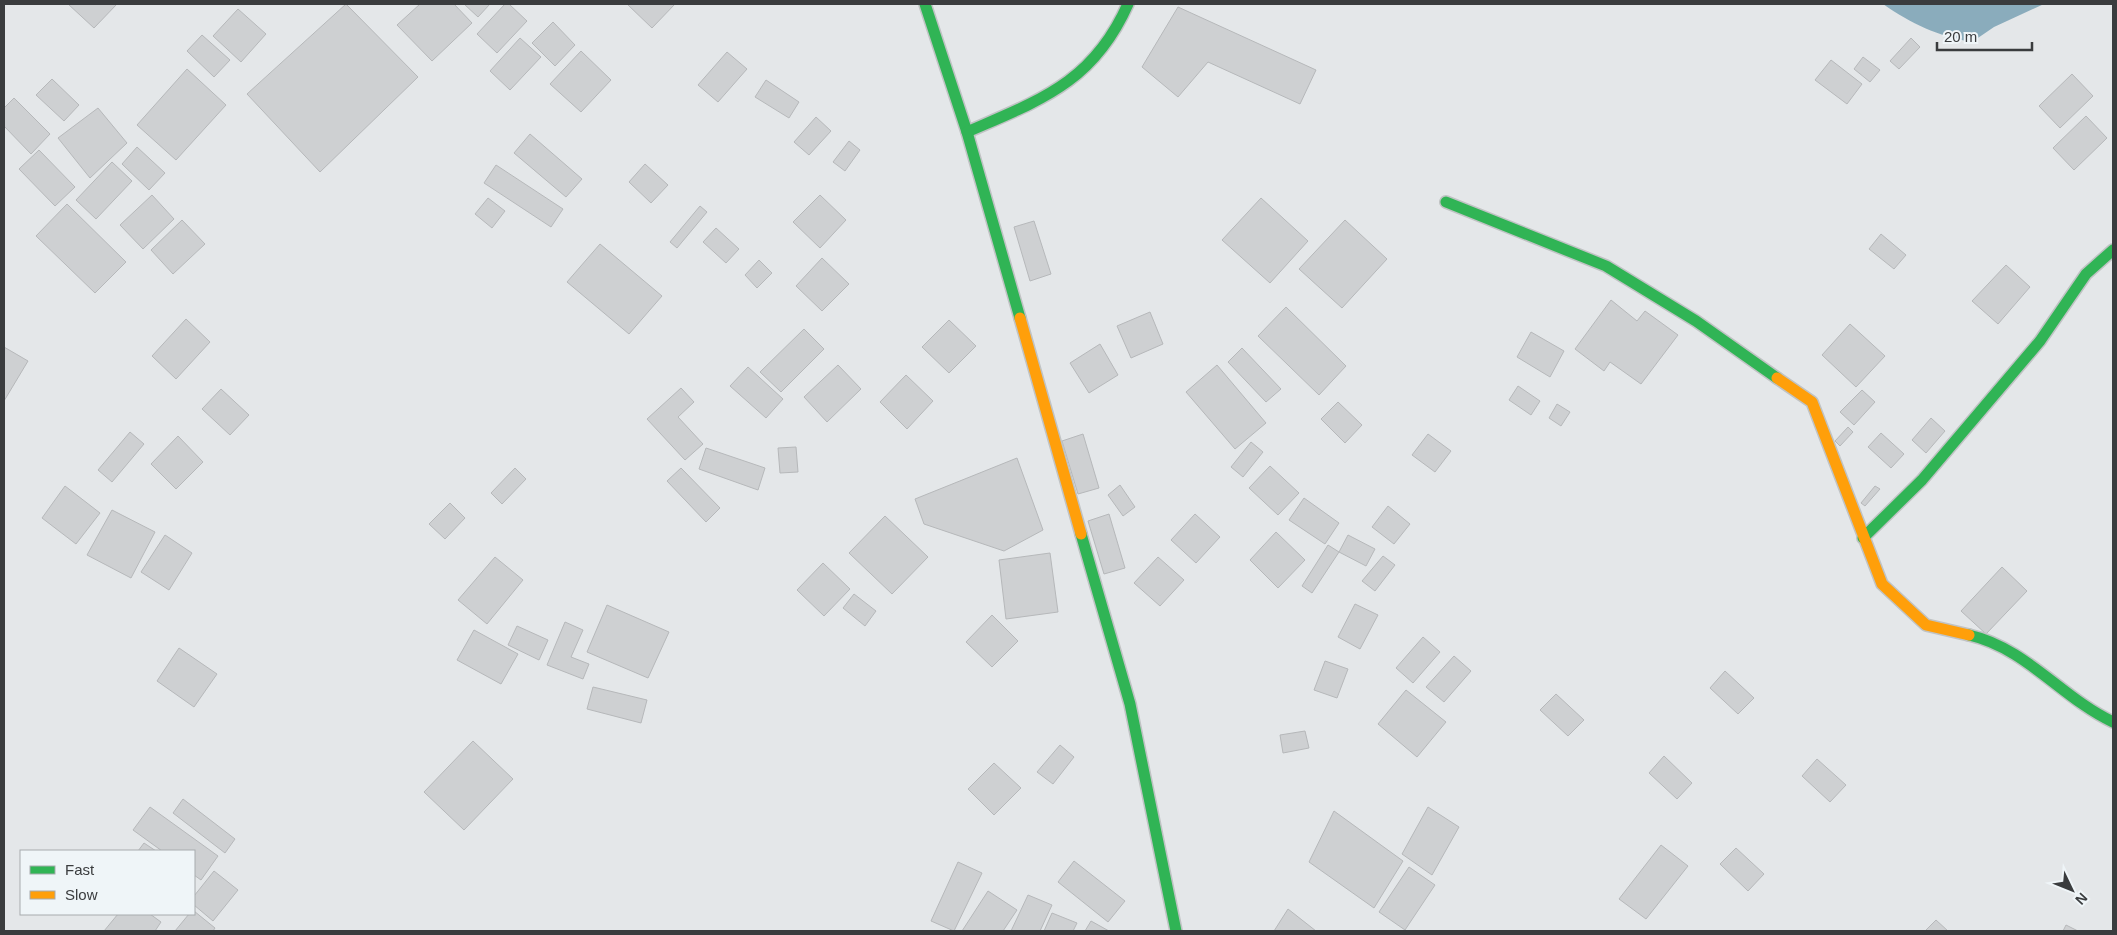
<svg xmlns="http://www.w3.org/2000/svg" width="2117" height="935" font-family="Helvetica,sans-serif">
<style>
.water{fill:#8aacbc}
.building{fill:#ced0d2;stroke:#b6b8ba}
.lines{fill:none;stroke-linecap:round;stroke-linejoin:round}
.fast-casing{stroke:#c0c3c4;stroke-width:14}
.slow-casing{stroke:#c0c3c4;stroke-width:14}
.fast{stroke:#30b455;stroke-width:11}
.slow{stroke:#ff9f0a;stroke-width:11}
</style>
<rect width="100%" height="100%" fill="#e4e7e9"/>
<!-- water -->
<path class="water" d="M1883 4H2044L1994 27 1972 42C1937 36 1912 24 1883 4Z"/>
<!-- building -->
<g class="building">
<polygon points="68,4 117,4 94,28"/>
<polygon points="346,4 418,77 320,172 247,94"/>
<polygon points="420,4 454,4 472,23 432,61 397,25"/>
<polygon points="464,4 490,4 478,17"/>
<polygon points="505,4 509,4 527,21 497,53 477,34"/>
<polygon points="627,4 675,4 652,28"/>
<polygon points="1178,7 1316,70 1300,104 1208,62 1178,97 1142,67"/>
<polygon points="238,9 266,34 241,62 213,36"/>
<polygon points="553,22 575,45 555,66 532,43"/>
<polygon points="202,35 230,60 214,77 187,51"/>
<polygon points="520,38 541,57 510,90 490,71"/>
<polygon points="1911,38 1920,47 1899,69 1890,61"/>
<polygon points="581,51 611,80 581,112 550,84"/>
<polygon points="727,52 747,69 718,102 698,85"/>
<polygon points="1863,57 1880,70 1870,82 1854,69"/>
<polygon points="1831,60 1862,84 1847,104 1815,80"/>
<polygon points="187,69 226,105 176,160 137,125"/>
<polygon points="2072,74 2093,96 2060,128 2039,106"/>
<polygon points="52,79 79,105 64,121 36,95"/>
<polygon points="766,80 799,102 789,118 755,97"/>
<polygon points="14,98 50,134 31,154 4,126 4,108"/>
<polygon points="98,108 127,143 90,178 58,138"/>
<polygon points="2086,116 2107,138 2074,170 2053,148"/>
<polygon points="816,117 831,131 809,155 794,142"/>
<polygon points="530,134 582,179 566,197 514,153"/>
<polygon points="849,141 860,150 845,171 833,162"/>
<polygon points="137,147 165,173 149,190 122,164"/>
<polygon points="39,150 75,187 55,206 19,169"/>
<polygon points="112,162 132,181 96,219 76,200"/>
<polygon points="645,164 668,185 651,203 629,182"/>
<polygon points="496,165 563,209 551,227 484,183"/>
<polygon points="152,195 174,219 143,249 120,225"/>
<polygon points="820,195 846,220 820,248 793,222"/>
<polygon points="488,198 505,211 492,228 475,214"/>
<polygon points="1261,198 1308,241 1270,283 1222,240"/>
<polygon points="67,204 126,262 95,293 36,236"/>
<polygon points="700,206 707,212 677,248 670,242"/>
<polygon points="182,220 205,244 173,274 151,250"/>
<polygon points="1345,220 1387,259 1342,308 1299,269"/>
<polygon points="1034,221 1051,274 1030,281 1014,227"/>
<polygon points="716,228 739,249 726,263 703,242"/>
<polygon points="1881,234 1906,255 1894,269 1869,249"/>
<polygon points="600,244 662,296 629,334 567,282"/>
<polygon points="822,258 849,284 822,311 796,286"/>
<polygon points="759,260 772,273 757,288 745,275"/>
<polygon points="2006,265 2030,287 1998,324 1972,301"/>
<polygon points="1611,300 1637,321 1645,311 1678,335 1641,384 1610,362 1604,371 1575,349"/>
<polygon points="1286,307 1346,366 1319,395 1258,336"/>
<polygon points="1150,312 1163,344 1131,358 1117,326"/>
<polygon points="186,319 210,342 176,379 152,356"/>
<polygon points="949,320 976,346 949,373 922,347"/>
<polygon points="1850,324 1885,356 1856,387 1822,355"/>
<polygon points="804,329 824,349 781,392 760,372"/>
<polygon points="1531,332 1564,351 1550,377 1517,357"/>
<polygon points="1100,344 1118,375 1089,393 1070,363"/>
<polygon points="4,347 28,361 4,401"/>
<polygon points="1242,348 1281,389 1266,402 1228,362"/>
<polygon points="838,365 861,389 827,422 804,397"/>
<polygon points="1217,365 1266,423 1235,449 1186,392"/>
<polygon points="748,367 783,399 766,418 730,386"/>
<polygon points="906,375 933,401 907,429 880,402"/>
<polygon points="1518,386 1540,401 1531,415 1509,400"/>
<polygon points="681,388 694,402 678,417 703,444 685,460 647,419"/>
<polygon points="221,389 249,415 230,435 202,409"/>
<polygon points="1862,390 1875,402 1854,425 1840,412"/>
<polygon points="1338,402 1362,425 1345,443 1321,419"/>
<polygon points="1557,404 1570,412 1561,426 1549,418"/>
<polygon points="1931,418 1945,431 1926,453 1912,440"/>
<polygon points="1848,427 1853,432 1840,446 1835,441"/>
<polygon points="130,432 144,444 112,482 98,470"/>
<polygon points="1881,433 1904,454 1891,468 1868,447"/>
<polygon points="1083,434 1099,488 1078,494 1062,441"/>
<polygon points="1428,434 1451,451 1435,472 1412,455"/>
<polygon points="178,436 203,462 176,489 151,464"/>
<polygon points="1251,442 1263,452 1243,477 1231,467"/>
<polygon points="796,447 798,472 780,473 778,448"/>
<polygon points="706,448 765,468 758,490 699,469"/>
<polygon points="1017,458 1043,530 1004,551 924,524 915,499"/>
<polygon points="1270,466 1299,493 1278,515 1249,488"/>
<polygon points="515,468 526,479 502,504 491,493"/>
<polygon points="681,468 720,508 706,522 667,481"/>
<polygon points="1120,485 1135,507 1123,516 1108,495"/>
<polygon points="65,486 100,513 76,544 42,518"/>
<polygon points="1875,486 1880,489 1865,506 1861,503"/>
<polygon points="1304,498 1339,523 1325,544 1289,520"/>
<polygon points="450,503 465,518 445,539 429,524"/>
<polygon points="1388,506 1410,524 1394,544 1372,527"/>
<polygon points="112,510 155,532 131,578 87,555"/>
<polygon points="1109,514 1125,568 1104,574 1088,521"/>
<polygon points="1195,514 1220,537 1196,563 1171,540"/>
<polygon points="885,516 928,557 892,594 849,553"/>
<polygon points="1276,532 1305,560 1278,588 1250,560"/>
<polygon points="165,535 192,553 169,590 141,572"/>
<polygon points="1348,535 1375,549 1366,566 1339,552"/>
<polygon points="1328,545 1339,552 1312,593 1302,586"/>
<polygon points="1050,553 1058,612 1006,619 999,560"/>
<polygon points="1383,556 1395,565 1375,591 1362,581"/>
<polygon points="495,557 523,580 487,624 458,600"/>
<polygon points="1158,557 1184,580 1160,606 1134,583"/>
<polygon points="823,563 850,589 824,616 797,590"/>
<polygon points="2002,567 2027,591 1986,634 1961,611"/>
<polygon points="854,594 876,611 865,626 843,608"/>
<polygon points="1355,604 1378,615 1360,649 1338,637"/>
<polygon points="607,605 669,632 648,678 587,652"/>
<polygon points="992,615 1018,641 992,667 966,642"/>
<polygon points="565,622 583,630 571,657 589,664 583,679 547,665"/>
<polygon points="517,626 548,640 539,660 508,645"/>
<polygon points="474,630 518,654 501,684 457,660"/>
<polygon points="1423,637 1440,652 1413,683 1396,668"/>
<polygon points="179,648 217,674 194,707 157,681"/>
<polygon points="1454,656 1471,671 1444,702 1426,687"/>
<polygon points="1325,661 1348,669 1337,698 1314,690"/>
<polygon points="1725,671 1754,698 1738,714 1710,688"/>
<polygon points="593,687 647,700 641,723 587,709"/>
<polygon points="1406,690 1446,722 1417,757 1378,724"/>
<polygon points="1556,694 1584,720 1568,736 1540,710"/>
<polygon points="1305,731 1309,748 1283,753 1280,735"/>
<polygon points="473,741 513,779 464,830 424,792"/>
<polygon points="1060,745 1074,757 1053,784 1037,772"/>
<polygon points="1664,756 1692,783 1677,799 1649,773"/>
<polygon points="1817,759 1846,785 1830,802 1802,776"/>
<polygon points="994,763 1021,788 994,815 968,789"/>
<polygon points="183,799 235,839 225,853 173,813"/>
<polygon points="150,807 218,856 201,880 194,875 194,851 162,851 133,830"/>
<polygon points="1428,807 1459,827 1432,875 1402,854"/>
<polygon points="1334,811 1403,861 1374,908 1309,862"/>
<polygon points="144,843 156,851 138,851"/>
<polygon points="1661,845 1688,866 1646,919 1619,899"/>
<polygon points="1736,848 1764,874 1748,891 1720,864"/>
<polygon points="1074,861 1125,901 1108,922 1058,882"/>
<polygon points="958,862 982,873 954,931 931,921"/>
<polygon points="1409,867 1435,885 1405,930 1379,912"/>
<polygon points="214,871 238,890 213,921 194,905 194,896"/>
<polygon points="988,891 1017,910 1003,931 962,931"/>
<polygon points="1028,895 1052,905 1040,931 1011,931"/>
<polygon points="1288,909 1316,931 1274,931"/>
<polygon points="194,911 215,928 213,931 175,931 189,914 194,914"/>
<polygon points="1052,913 1077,923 1073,931 1044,931"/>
<polygon points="118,914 150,914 161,922 155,931 104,931"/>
<polygon points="1936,920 1948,931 1925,931"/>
<polygon points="1091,921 1109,931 1085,931"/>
<polygon points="2066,925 2078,931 2063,931"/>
</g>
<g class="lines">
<!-- fast casing -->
<g class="fast-casing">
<g id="fast">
<polyline points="925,4 967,132 1020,318"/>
<path d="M967 132C1040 100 1093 83 1128 4"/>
<polyline points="1446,202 1606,266 1696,321 1777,378"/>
<polyline points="1081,534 1130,704 1176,931"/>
<polyline points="1863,538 1922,480 2040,341 2086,274 2113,250"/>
<path d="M1969 635C2026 648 2062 698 2113 722"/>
</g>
</g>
<!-- slow casing -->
<g class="slow-casing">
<g id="slow">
<polyline points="1020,318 1081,534"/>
<polyline points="1777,378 1812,402 1882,584 1926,625 1969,635"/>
</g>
</g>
<!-- fast -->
<use href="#fast" class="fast"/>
<!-- slow -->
<use href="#slow" class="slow"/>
</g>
<!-- border -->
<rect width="2117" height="935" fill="none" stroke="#3a3c3e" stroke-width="10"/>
<!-- legend -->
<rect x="20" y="850" width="175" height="65" fill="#eff5f8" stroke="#a7abae"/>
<rect x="30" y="866" width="25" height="8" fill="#30b455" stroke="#a7abae"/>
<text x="65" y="875" font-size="15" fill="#3a3c3e">Fast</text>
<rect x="30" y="891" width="25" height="8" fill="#ff9f0a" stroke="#a7abae"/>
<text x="65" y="900" font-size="15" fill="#3a3c3e">Slow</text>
<!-- north arrow -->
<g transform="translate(2072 890) rotate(133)" stroke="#eff5f8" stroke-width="4" paint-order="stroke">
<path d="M0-4L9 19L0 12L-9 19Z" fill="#3a3c3e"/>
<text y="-8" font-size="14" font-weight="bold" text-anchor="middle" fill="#3a3c3e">N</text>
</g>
<!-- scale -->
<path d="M1937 42v8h95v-8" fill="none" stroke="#3a3c3e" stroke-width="2.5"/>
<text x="1944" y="42" font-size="15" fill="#3a3c3e" stroke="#eff5f8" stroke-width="4" paint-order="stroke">20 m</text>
</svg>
